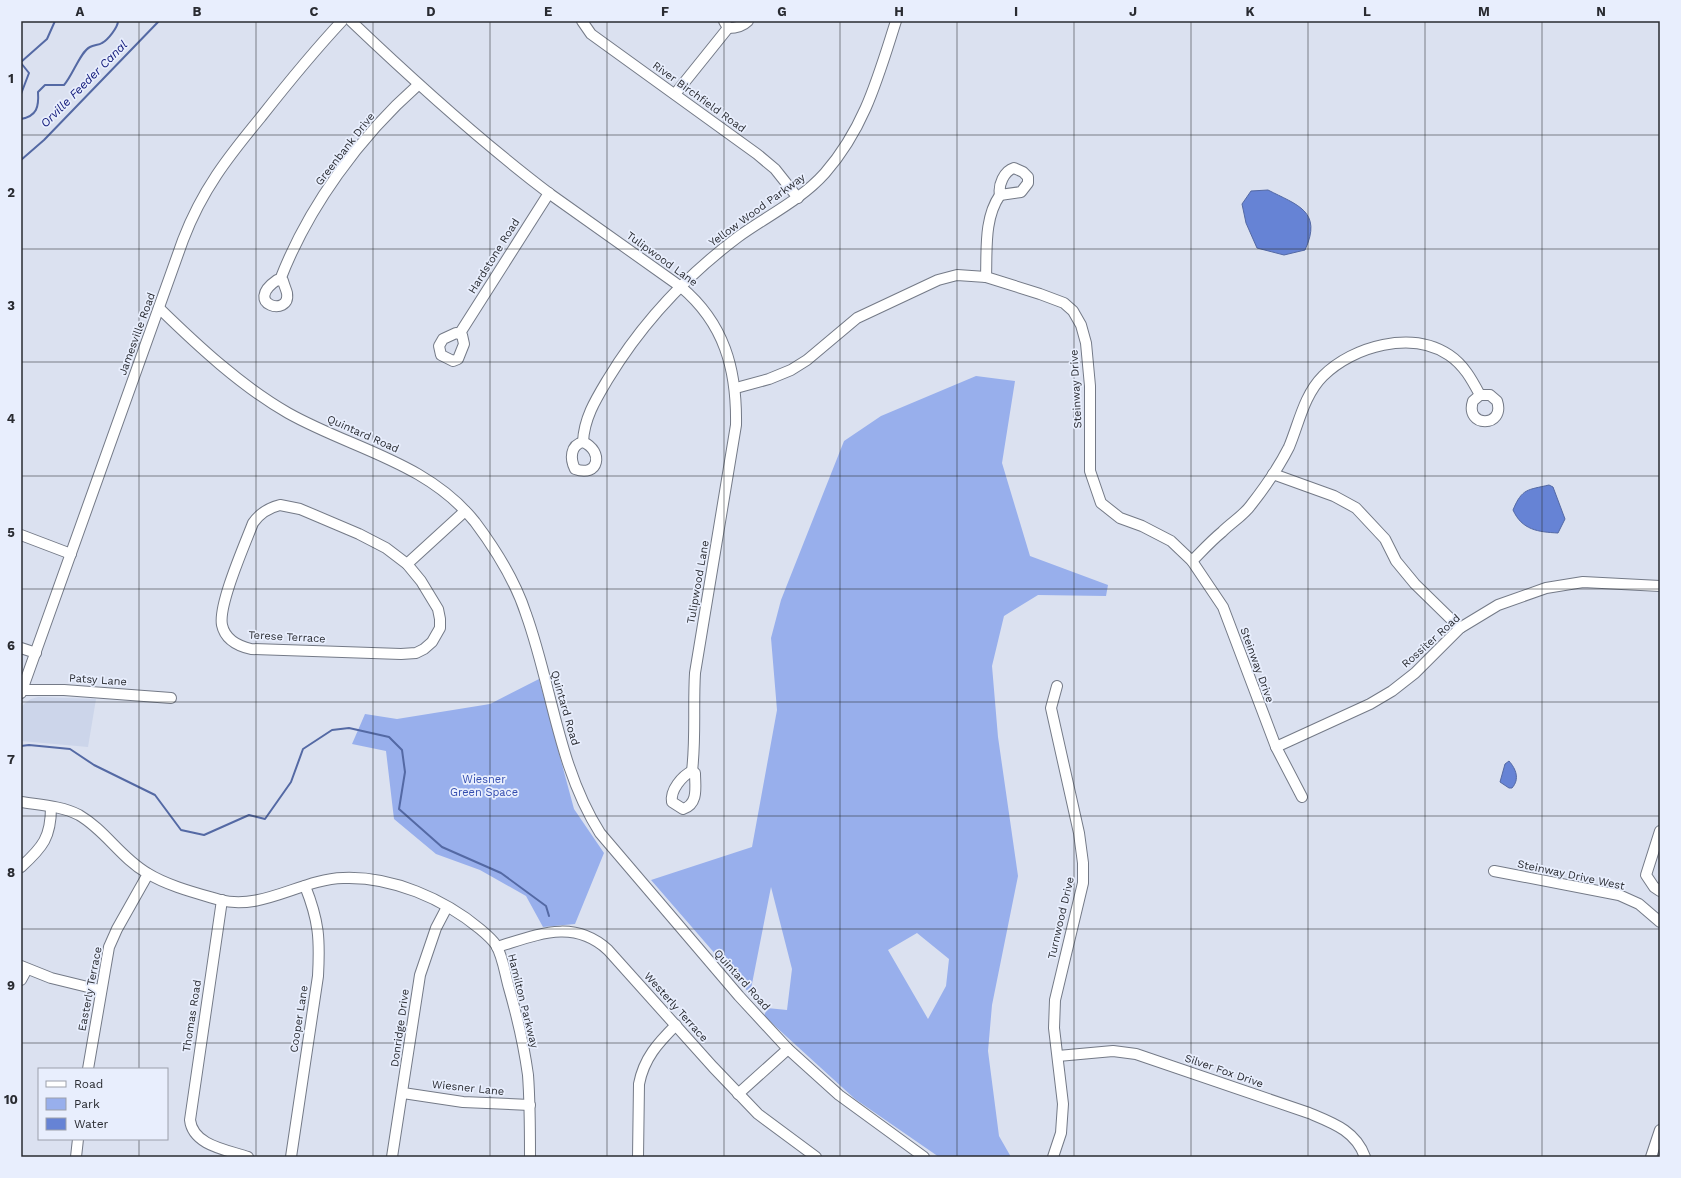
<svg xmlns="http://www.w3.org/2000/svg" width="1681" height="1178" font-family="'Work Sans',sans-serif">
<style>
.built{fill:#ccd5ea}
.green{fill:#98afec;fill-rule:evenodd}
.water{fill:#6683d5;stroke:#5469a4}
.lines{fill:none;stroke-linecap:round;stroke-linejoin:round}
.stream{stroke:#5469a4;stroke-width:2}
.minor-casing{stroke:#747a87;stroke-width:12}
.minor{stroke:#fff;stroke-width:10}
.grid{fill:none;stroke:#292b31;stroke-width:1;stroke-opacity:0.55}
.labels{text-anchor:middle;dominant-baseline:central;stroke-width:3.5;stroke-linejoin:round;paint-order:stroke}
.street-label{font-size:11px;fill:#292b31;stroke:#e8eefd}
.park-label{font-size:11px;fill:#334daf;stroke:#e8eefd}
.water-label{font-size:12px;font-style:italic;fill:#0f1779;stroke:#e8eefd}
.neatline{fill:none;stroke:#292b31;stroke-width:1.5}
.grid-label{font-size:13px;text-anchor:middle;font-weight:bold;fill:#292b31}
</style>
<rect width="100%" height="100%" fill="#dbe1f0"/>
<!-- built -->
<polygon class="built" points="38,697 96,699 88,747 21,741 21,709 24,704 31,699"/>
<!-- green -->
<g class="green">
<path d="M976 376 1015 381 1002 463 1030 556 1108 585 1106 596 1038 595 1004 616 992 666 998 737 1018 876 992 1005 988 1051 999 1136 1011 1157H939L855 1099 764 1016 767 1008 787 1010 792 969 771 887 750 994 651 880 752 847 777 710 771 638 781 600 844 441 881 416ZM917 933 949 959 946 986 928 1019 888 950Z"/>
<polygon points="539,679 574,809 604,853 575,924 543,927 526,896 480,870 436,854 394,819 386,751 352,744 365,714 397,719 490,704"/>
</g>
<!-- water -->
<g class="water">
<path d="M1268 190C1297 205 1323 211 1305 250L1284 255 1257 248 1246 223 1242 204 1251 191Z"/>
<path d="M1549 485 1553 487 1565 519 1558 533C1538 532 1522 530 1513 510 1522 488 1528 490 1549 485Z"/>
<path d="M1509 761C1516 769 1520 779 1512 788H1509L1500 782 1505 764Z"/>
</g>
<g class="lines">
<!-- stream -->
<g class="stream">
<polyline points="21,62 47,39 55,21"/>
<polyline points="21,63 29,73 21,94"/>
<path d="M21 119C37 116 39 107 38 92L45 85H64C73 75 80 52 90 47 94 45 99 45 102 43 108 40 118 27 118 21"/>
<polyline points="21,160 44,140 159,21"/>
<polyline points="21,746 29,745 70,749 94,765 155,795 181,830 204,835 249,815 265,819 291,782 303,749 332,730 349,728 389,737 402,750 405,772 399,809 442,847 501,873 546,906 549,916"/>
</g>
<!-- minor casing -->
<g class="minor-casing">
<g id="minor">
<path d="M351 21C415 82 480 141 550 194 593 225 637 256 681 287 724 323 737 369 736 425L695 673C693 706 696 738 692 771"/>
<polyline points="582,21 591,34 757,154 775,169 798,198"/>
<path d="M724 21 728 28C736 28 743 26 748 21"/>
<polyline points="675,94 728,28"/>
<path d="M1014 168 1023 172 1028 177V183L1021 192 1000 195C998 185 1004 171 1014 168Z"/>
<path d="M986 277C987 249 984 218 1000 195"/>
<path d="M277 280 283 281C284 285 286 289 287 293 291 318 242 304 277 280Z"/>
<path d="M280 280C308 207 360 136 418 85"/>
<path d="M159 308C198 346 241 386 288 413 352 449 427 462 475 522 496 550 515 580 526 614 552 686 558 767 600 833L739 996 788 1049 839 1095 924 1157"/>
<polygon points="456,333 462,335 464,344 458,359 453,361 441,355 439,346 443,339"/>
<polyline points="460,333 549,193"/>
<polyline points="736,388 769,379 791,370 807,360 857,318 938,280 957,275 986,277 1040,294 1064,303 1073,311 1081,325 1086,343 1090,386 1090,471 1101,503 1120,518 1142,526 1171,541 1192,561 1223,607 1276,747 1302,797"/>
<path d="M583 442C584 418 596 399 608 379 642 323 686 276 738 237 767 216 801 200 825 173 865 127 878 77 896 21"/>
<path d="M583 442C604 451 599 478 575 469 570 459 570 445 583 442Z"/>
<polyline points="1273,474 1334,496 1356,508 1385,539 1396,561 1415,584 1460,628"/>
<path d="M280 505 300 509 359 534 386 548 407 564 421 581 438 609 440 619V628L432 642 424 649 416 653 401 654 251 649C238 646 225 639 222 625 218 605 245 544 253 523 260 513 268 508 280 505Z"/>
<polyline points="21,535 71,554"/>
<path d="M1192 561C1202 551 1211 541 1222 532 1231 523 1244 515 1251 505 1265 487 1279 467 1289 447 1299 423 1304 395 1323 376 1353 346 1412 330 1449 355 1464 365 1472 380 1480 395H1490L1497 401C1506 428 1464 428 1473 401L1480 395"/>
<polyline points="407,564 465,511"/>
<polyline points="21,648 36,653"/>
<polyline points="23,690 64,690 171,698"/>
<path d="M21 693 183 240C202 190 228 157 261 117 287 84 313 52 342 21"/>
<polyline points="1276,747 1370,704 1392,691 1415,673 1460,628 1498,605 1546,588 1583,582 1660,586"/>
<path d="M692 771 695 773C695 786 699 804 683 809L672 802C670 790 682 776 692 771Z"/>
<path d="M21 802C40 805 62 806 79 815 105 830 121 858 147 873 168 886 196 893 220 900 262 911 302 879 343 878 392 876 444 899 480 929 486 934 492 939 496 945 503 957 505 974 509 988 517 1016 524 1046 528 1075 530 1102 530 1130 530 1157"/>
<polyline points="1660,831 1646,875 1654,887 1660,891"/>
<path d="M21 867C43 847 51 837 51 807"/>
<polyline points="1494,871 1619,895 1639,904 1660,922"/>
<path d="M222 900 190 1120C193 1146 228 1150 248 1157"/>
<path d="M497 947C537 935 573 918 608 950L713 1067 758 1114 816 1157"/>
<polyline points="21,966 51,978 100,990"/>
<polyline points="21,980 27,969"/>
<path d="M1058 1056 1113 1051 1136 1054 1309 1113C1333 1123 1356 1131 1365 1157"/>
<polyline points="88,1069 109,947 117,929 148,874"/>
<polyline points="403,1093 463,1102 530,1105"/>
<polyline points="738,1094 788,1049"/>
<polyline points="76,1157 78,1139"/>
<path d="M291 1157 318 976C320 939 319 921 305 886"/>
<polyline points="392,1157 420,975 436,928 447,907"/>
<path d="M638 1157 639 1084C644 1058 658 1043 676 1025"/>
<polyline points="1053,1157 1061,1133 1063,1104 1054,1028 1055,1000 1083,883 1083,863 1079,833 1051,708 1057,686"/>
<polyline points="1651,1157 1660,1130"/>
</g>
</g>
<!-- minor -->
<use href="#minor" class="minor"/>
</g>
<!-- grid -->
<path class="grid" d="M139 21V1069M256 21V1157M373 21V1157M490 21V1157M607 21V1157M724 21V1157M840 21V1157M957 21V1157M1074 21V1157M1191 21V1157M1308 21V1157M1425 21V1157M1542 21V1157M21 135H1660M21 249H1660M21 362H1660M21 476H1660M21 589H1660M21 702H1660M21 816H1660M21 929H1660M21 1043H1660M139 1139V1157"/>
<g class="labels">
<!-- street labels -->
<g class="street-label">
<text transform="translate(699 97) rotate(36)">River Birchfield Road</text>
<text transform="translate(345 149) rotate(-52)">Greenbank Drive</text>
<text transform="translate(757 210) rotate(-36)">Yellow Wood Parkway</text>
<text transform="translate(494 256) rotate(-58)">Hardstone Road</text>
<text transform="translate(662 259) rotate(36)">Tulipwood Lane</text>
<text transform="translate(137 334) rotate(-70)">Jamesville Road</text>
<text transform="translate(1076 389) rotate(-93)">Steinway Drive</text>
<text transform="translate(363 434) rotate(24)">Quintard Road</text>
<text transform="translate(698 582) rotate(-80)">Tulipwood Lane</text>
<text transform="translate(287 637) rotate(3)">Terese Terrace</text>
<text transform="translate(1431 641) rotate(-42)">Rossiter Road</text>
<text transform="translate(1257 665) rotate(70)">Steinway Drive</text>
<text transform="translate(98 680) rotate(4)">Patsy Lane</text>
<text transform="translate(565 708) rotate(74)">Quintard Road</text>
<text transform="translate(1571 875) rotate(12)">Steinway Drive West</text>
<text transform="translate(1061 918) rotate(-77)">Turnwood Drive</text>
<text transform="translate(742 980) rotate(48)">Quintard Road</text>
<text transform="translate(90 989) rotate(-79)">Easterly Terrace</text>
<text transform="translate(523 1001) rotate(76)">Hamilton Parkway</text>
<text transform="translate(676 1007) rotate(48)">Westerly Terrace</text>
<text transform="translate(192 1016) rotate(-81)">Thomas Road</text>
<text transform="translate(299 1019) rotate(-81)">Cooper Lane</text>
<text transform="translate(400 1028) rotate(-82)">Donridge Drive</text>
<text transform="translate(1224 1071) rotate(19)">Silver Fox Drive</text>
<text transform="translate(468 1088) rotate(6)">Wiesner Lane</text>
</g>
<!-- park labels -->
<g class="park-label">
<text x="484" y="779">Wiesner<tspan x="484" dy="13">Green Space</tspan></text>
</g>
<!-- water labels -->
<g class="water-label">
<text transform="translate(84 84) rotate(-45)">Orville Feeder Canal</text>
</g>
</g>
<!-- border -->
<rect width="1681" height="1178" fill="none" stroke="#e8eefd" stroke-width="44"/>
<!-- legend -->
<rect x="38" y="1068" width="130" height="72" fill="#e8eefd" stroke="#9ca0ab"/>
<rect x="46" y="1081" width="20" height="6" fill="#ffffff" stroke="#9ca0ab"/>
<text x="74" y="1088" font-size="12" fill="#292b31">Road</text>
<rect x="46" y="1098" width="20" height="12" fill="#98afec" stroke="#9ca0ab"/>
<text x="74" y="1108" font-size="12" fill="#292b31">Park</text>
<rect x="46" y="1118" width="20" height="12" fill="#6683d5" stroke="#9ca0ab"/>
<text x="74" y="1128" font-size="12" fill="#292b31">Water</text>
<rect x="22" y="22" width="1637" height="1134" class="neatline"/>
<g class="grid-label">
<text x="80" y="16">A</text>
<text x="197" y="16">B</text>
<text x="314" y="16">C</text>
<text x="431" y="16">D</text>
<text x="548" y="16">E</text>
<text x="665" y="16">F</text>
<text x="782" y="16">G</text>
<text x="899" y="16">H</text>
<text x="1016" y="16">I</text>
<text x="1133" y="16">J</text>
<text x="1250" y="16">K</text>
<text x="1367" y="16">L</text>
<text x="1484" y="16">M</text>
<text x="1601" y="16">N</text>
<text x="11" y="83">1</text>
<text x="11" y="197">2</text>
<text x="11" y="310">3</text>
<text x="11" y="423">4</text>
<text x="11" y="537">5</text>
<text x="11" y="650">6</text>
<text x="11" y="764">7</text>
<text x="11" y="877">8</text>
<text x="11" y="990">9</text>
<text x="11" y="1104">10</text>
</g>
</svg>
